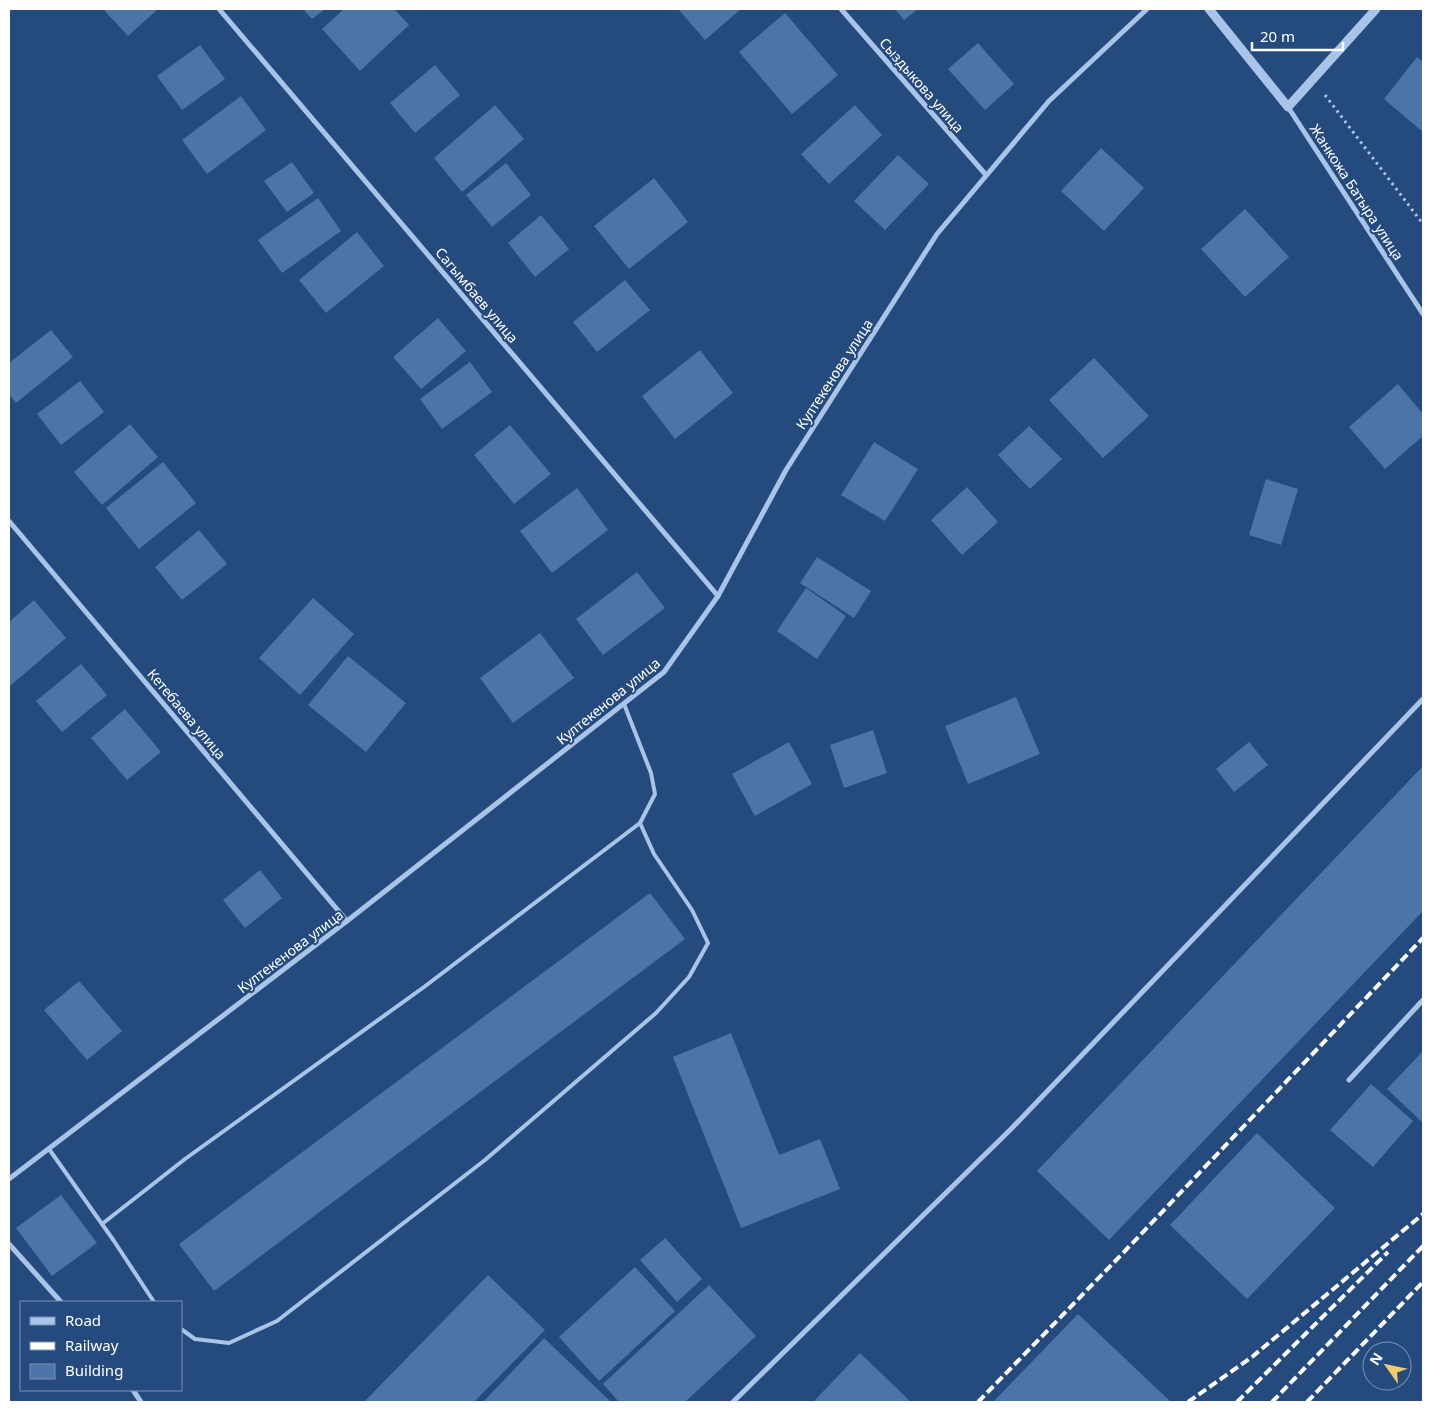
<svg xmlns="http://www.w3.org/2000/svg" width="1432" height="1411" font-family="'Noto Sans',sans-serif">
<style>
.building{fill:#4c74a7}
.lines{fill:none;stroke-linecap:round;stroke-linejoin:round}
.path{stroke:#a9c4e6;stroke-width:3;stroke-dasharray:2.5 4;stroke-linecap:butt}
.service{stroke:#a9c4e6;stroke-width:4}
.minor{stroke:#a9c4e6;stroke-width:5}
.tertiary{stroke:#a9c4e6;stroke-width:9}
.rail{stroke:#fff;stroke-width:4;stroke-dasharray:9 4;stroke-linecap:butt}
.labels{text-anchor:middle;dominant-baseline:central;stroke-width:4;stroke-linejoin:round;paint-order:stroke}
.street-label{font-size:14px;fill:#fff;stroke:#244a7e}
</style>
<rect width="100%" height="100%" fill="#244a7e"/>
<!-- building -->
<g class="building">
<polygon points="103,9 158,9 128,36"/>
<polygon points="303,9 325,9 312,19"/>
<polygon points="344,9 394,9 409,25 360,71 322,29"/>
<polygon points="681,9 741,9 705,40 679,10"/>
<polygon points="895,9 918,9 904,20"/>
<polygon points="785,13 838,75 792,114 739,52"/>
<polygon points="978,43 1014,84 985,110 948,69"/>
<polygon points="200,45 225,79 182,110 157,76"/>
<polygon points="1417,57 1423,62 1423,132 1384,99"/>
<polygon points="435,65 460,95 415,133 390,103"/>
<polygon points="241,96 266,130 207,174 182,140"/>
<polygon points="495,105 524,139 462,192 434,158"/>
<polygon points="855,105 882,135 829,184 801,154"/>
<polygon points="1101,148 1144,188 1104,231 1061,191"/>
<polygon points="898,155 929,184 885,230 854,201"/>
<polygon points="292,162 314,193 287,212 264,181"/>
<polygon points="506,163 531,195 492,227 466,195"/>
<polygon points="654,178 688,222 629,269 594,226"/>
<polygon points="318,198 341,231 282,273 258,240"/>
<polygon points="1245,209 1289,257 1245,297 1201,249"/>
<polygon points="541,215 569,249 535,277 508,243"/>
<polygon points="357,232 384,266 326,313 299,280"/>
<polygon points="625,280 650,310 597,352 573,322"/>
<polygon points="438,318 466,351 421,389 393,357"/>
<polygon points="51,330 73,357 16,403 9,394 9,363"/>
<polygon points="700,350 733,393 675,439 642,396"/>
<polygon points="1094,358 1149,416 1103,458 1049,400"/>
<polygon points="470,362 492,392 442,429 420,399"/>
<polygon points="80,381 104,412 61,445 37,414"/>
<polygon points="1398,384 1423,414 1423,436 1385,469 1349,427"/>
<polygon points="130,424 158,457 102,505 74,472"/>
<polygon points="510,425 551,474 514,504 474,455"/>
<polygon points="1029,426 1062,459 1030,489 998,455"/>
<polygon points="874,442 918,469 885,521 841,495"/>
<polygon points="163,462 196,503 139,549 106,508"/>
<polygon points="1266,479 1298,489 1281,545 1249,535"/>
<polygon points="967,487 998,522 962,555 931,520"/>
<polygon points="577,488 608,530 552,573 520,531"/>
<polygon points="199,530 227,564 182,600 155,567"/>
<polygon points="817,557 871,591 854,618 800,583"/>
<polygon points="637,572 665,608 603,655 576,619"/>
<polygon points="806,588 846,616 817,659 777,631"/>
<polygon points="313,598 354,634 300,695 259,658"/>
<polygon points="34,600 66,638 9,687 9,622"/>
<polygon points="540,633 574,678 513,723 480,678"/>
<polygon points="348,656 406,703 366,752 308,705"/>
<polygon points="81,664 107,695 62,732 36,701"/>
<polygon points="1016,697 1040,754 968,784 945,726"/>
<polygon points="125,709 161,752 127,780 91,738"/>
<polygon points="873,730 887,773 844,788 830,745"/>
<polygon points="789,742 812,784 755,816 732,774"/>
<polygon points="1249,742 1268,765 1234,792 1216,769"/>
<polygon points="1423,766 1423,911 1109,1240 1037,1171"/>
<polygon points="260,870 282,898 245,928 223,900"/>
<polygon points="650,893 685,939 214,1291 179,1244"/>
<polygon points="79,981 122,1031 87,1060 44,1010"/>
<polygon points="731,1033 779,1155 820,1139 840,1189 741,1228 673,1057"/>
<polygon points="1423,1051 1423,1121 1422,1122 1387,1089"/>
<polygon points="1371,1084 1413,1121 1373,1167 1330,1130"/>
<polygon points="1257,1133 1335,1208 1247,1299 1170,1225"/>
<polygon points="61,1195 97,1243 52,1276 16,1228"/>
<polygon points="665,1238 702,1279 677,1302 640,1260"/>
<polygon points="635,1267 675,1311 599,1381 559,1337"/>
<polygon points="488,1275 545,1330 474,1402 364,1402"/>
<polygon points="709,1285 756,1336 685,1402 619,1402 603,1384"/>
<polygon points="1078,1314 1171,1402 993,1402"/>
<polygon points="544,1338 611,1402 483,1402"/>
<polygon points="860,1353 911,1402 813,1402"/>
</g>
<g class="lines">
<!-- path -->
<polyline class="path" points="1325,95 1423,224"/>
<!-- service -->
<g class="service">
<polyline points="49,1149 114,1241 154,1302"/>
<polyline points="102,1224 185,1159 424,987 640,823"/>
<polyline points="181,1329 195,1339 229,1343 277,1321 485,1160 656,1013 689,977 708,943 692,910 654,854 640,823 655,794 651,773 624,704"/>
</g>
<!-- minor -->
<g class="minor">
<polyline points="219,9 718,596"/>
<polyline points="841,9 986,175"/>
<polyline points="1288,107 1423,314"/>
<polyline points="9,521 347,921"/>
<polyline points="1349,1080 1423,1000"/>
<polyline points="9,1179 347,921 664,672 718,596 786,470 937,234 1049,101 1147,9"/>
<polyline points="9,1244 61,1302"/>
<polyline points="133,1390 141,1402"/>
<polyline points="733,1402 1012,1128 1423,699"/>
</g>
<!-- tertiary -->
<polyline class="tertiary" points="1209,9 1288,107 1376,9"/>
<!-- rail -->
<g class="rail">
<polyline points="978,1402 1124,1252 1423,938"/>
<polyline points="1188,1402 1252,1357 1423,1214"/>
<polyline points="1237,1402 1388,1252"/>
<polyline points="1272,1402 1423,1246"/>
<polyline points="1307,1402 1423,1282"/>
</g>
</g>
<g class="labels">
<!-- street labels -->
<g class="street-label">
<text transform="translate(922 85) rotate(49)">Сыздыкова улица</text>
<text transform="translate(1357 192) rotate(57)">Жанкожа Батыра улица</text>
<text transform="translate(477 295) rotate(50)">Сагымбаев улица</text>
<text transform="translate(834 374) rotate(-57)">Култекенова улица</text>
<text transform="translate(608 701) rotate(-39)">Култекенова улица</text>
<text transform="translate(187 714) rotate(50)">Кетебаева улица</text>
<text transform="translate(290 951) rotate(-37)">Култекенова улица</text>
</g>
</g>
<!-- border -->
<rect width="1432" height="1411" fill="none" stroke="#ffffff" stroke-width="20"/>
<!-- legend -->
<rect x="20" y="1301" width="162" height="90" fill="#244a7e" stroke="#7c92b2"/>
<rect x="30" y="1317" width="25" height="8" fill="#a9c4e6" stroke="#7c92b2"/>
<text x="65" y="1326" font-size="15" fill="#ffffff">Road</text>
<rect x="30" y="1342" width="25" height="8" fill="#ffffff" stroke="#7c92b2"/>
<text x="65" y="1351" font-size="15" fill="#ffffff">Railway</text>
<rect x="30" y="1364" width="25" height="15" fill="#4c74a7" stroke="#7c92b2"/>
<text x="65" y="1376" font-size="15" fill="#ffffff">Building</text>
<!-- north arrow -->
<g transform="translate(1387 1366) rotate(303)"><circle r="24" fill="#244a7e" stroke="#7c92b2"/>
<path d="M0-4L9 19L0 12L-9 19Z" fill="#f0cc6c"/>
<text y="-8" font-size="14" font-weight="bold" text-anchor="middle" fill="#ffffff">N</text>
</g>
<!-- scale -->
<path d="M1252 42v8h91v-8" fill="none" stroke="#ffffff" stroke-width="2.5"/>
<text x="1260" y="42" font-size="15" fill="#ffffff" stroke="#244a7e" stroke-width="4" paint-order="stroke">20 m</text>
</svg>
